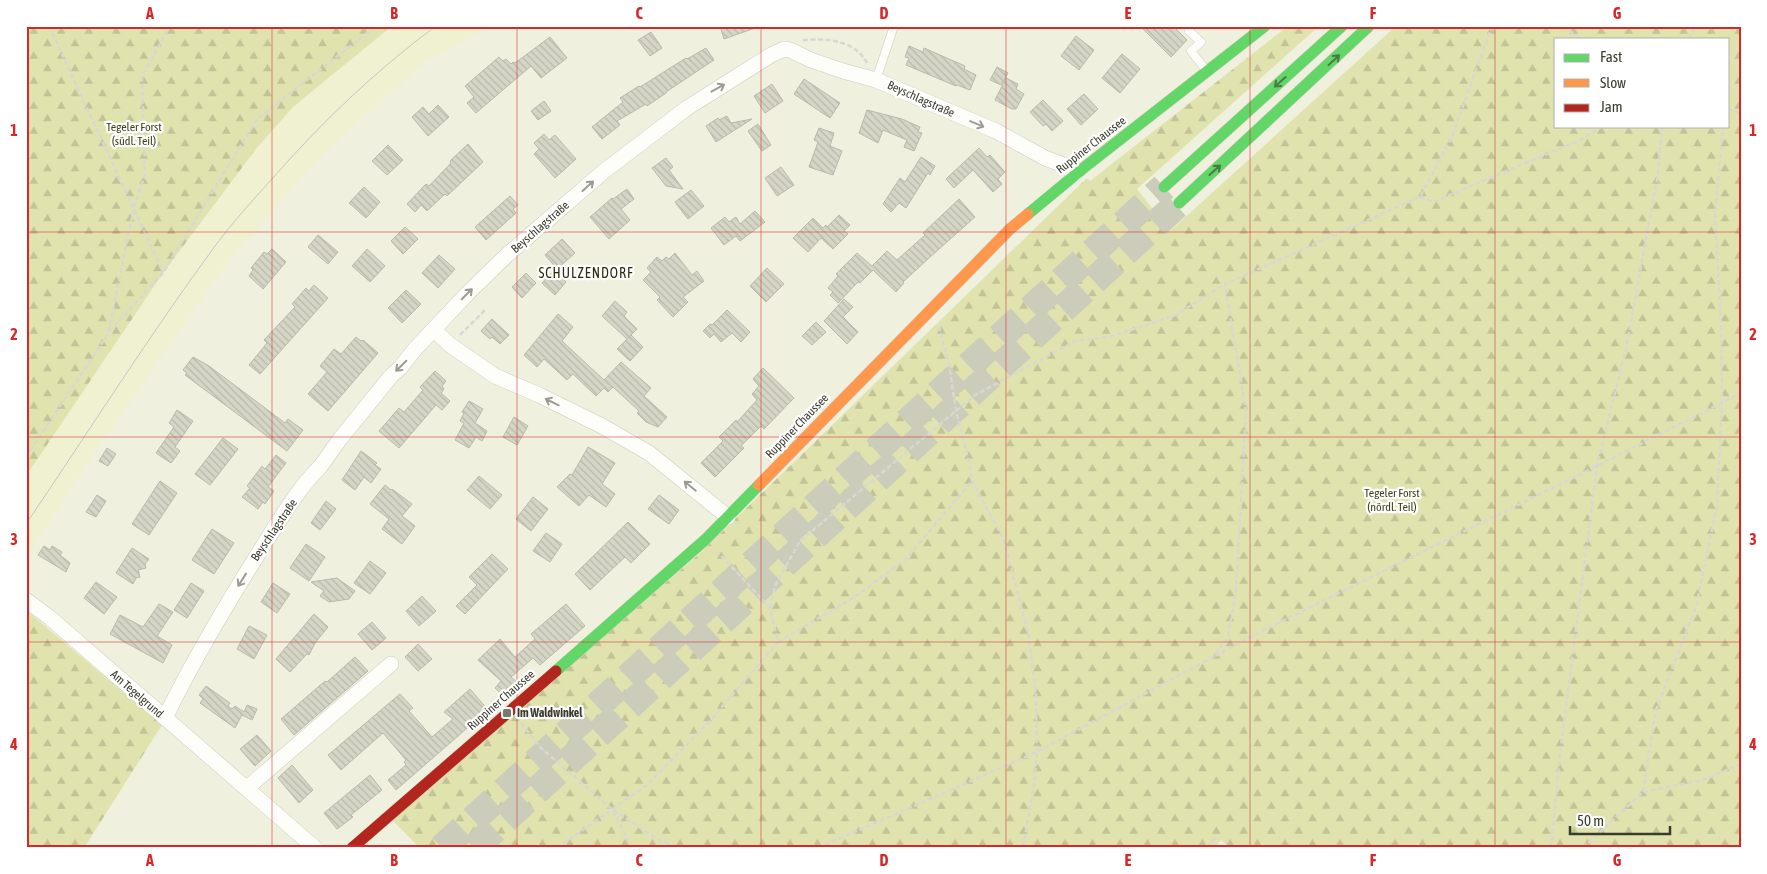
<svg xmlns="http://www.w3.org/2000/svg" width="1767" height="874" font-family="'Asap Condensed',sans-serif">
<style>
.built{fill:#eff1d0}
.forest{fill:url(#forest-firs);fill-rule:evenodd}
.building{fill:url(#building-back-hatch);stroke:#b9baab}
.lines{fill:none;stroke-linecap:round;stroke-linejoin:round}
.highway-tunnel{stroke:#cbccba;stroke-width:28;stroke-dasharray:28 14;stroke-linecap:butt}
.lane-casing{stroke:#cccdbe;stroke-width:9}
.street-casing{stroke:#cccdbe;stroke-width:16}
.fast-casing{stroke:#cccdbe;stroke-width:12}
.slow-casing{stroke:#cccdbe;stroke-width:12}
.jam-casing{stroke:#cccdbe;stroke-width:12}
.path{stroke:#d8d8d2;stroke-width:2.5;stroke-dasharray:5 2.5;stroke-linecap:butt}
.lane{stroke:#fdfdfa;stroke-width:8}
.street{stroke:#fdfdfa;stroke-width:15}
.fast{stroke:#63d668;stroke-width:11}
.slow{stroke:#ff974d;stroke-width:11}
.jam{stroke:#b3261e;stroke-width:11}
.tram{stroke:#c7c7c3;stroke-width:1}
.oneway{stroke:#4a7945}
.oneway2{stroke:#9c9c94}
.grid{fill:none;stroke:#d62828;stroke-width:1;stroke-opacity:0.55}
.poi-dot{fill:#797a6b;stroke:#fff;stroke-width:2}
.labels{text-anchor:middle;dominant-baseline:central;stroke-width:4.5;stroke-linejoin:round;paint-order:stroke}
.street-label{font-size:12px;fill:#3a3b2d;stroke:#fff}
.park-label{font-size:12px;fill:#3e3f15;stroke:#fff}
.poi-label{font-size:12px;font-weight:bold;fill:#3a3b2d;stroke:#fff;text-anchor:start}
.neighbourhood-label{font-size:14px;letter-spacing:1px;fill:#2a2b0e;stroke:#fff}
.neatline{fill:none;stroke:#d62828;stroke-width:2}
.grid-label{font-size:16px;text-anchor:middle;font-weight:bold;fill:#d62828}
</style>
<defs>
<pattern id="forest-firs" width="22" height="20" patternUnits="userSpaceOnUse" patternTransform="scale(1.25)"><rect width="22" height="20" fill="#e1e3af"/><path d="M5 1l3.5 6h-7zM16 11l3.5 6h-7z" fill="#c2c497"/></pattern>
<pattern id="building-back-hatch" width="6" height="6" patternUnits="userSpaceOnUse" patternTransform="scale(1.25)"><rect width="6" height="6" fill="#d6d6c7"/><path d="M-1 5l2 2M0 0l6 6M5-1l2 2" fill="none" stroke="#b8b9ab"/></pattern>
</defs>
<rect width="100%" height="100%" fill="#eff0dd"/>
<!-- built -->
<polygon class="built" points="392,26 490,26 426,62 323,154 228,262 81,473 26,559 26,476 163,273 256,149 293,107"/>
<!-- forest -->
<g class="forest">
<polygon points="26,26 392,26 293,107 256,149 163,273 26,476"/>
<path d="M1288 26H1319L1137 189 1170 231 1396 26H1741V848H1230L1221 840 1214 848H420L392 820 699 554 1087 178 1090 181ZM1556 39H1728V126H1556Z"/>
<polygon points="26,610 162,725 84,848 26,848"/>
</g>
<!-- building -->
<g class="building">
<polygon points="720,26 755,26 755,28 724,39"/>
<polygon points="1140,26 1173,26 1187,40 1171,57"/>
<polygon points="651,32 662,48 650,56 638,40"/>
<polygon points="1076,36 1094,50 1079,70 1061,56"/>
<polygon points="550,37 567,58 541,78 531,66 476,113 467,103 474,97 465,86 499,57 503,61 506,59 511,64 513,62 515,63"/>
<polygon points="909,46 923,52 924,48 965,66 964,69 976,75 970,90 957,85 956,86 906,65 909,58 905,57"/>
<polygon points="706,48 714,60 666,92 666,93 647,106 646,104 617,121 620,125 602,139 592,127 623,102 620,98 639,86 640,87 686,58 687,59"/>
<polygon points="1122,54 1140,69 1120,93 1102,78"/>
<polygon points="997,67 1008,73 1001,85 990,80"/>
<polygon points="1006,78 1018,84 1016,89 1024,94 1016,109 1012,109 995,100"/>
<polygon points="804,79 840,103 830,118 794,94"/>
<polygon points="772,84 783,101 765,113 754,96"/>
<polygon points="1084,94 1098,109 1081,125 1067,109"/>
<polygon points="1043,100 1063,121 1052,131 1046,124 1043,126 1030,112"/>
<polygon points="544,101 551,111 538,120 531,111"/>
<polygon points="438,105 449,117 428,136 412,117 423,107 429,114"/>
<polygon points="867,110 902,119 920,127 918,132 922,133 914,151 904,147 907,140 883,130 878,143 859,133"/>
<polygon points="727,116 731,123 752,119 716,142 706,126 718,118 719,120"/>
<polygon points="758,124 771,145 762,151 748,131"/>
<polygon points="819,128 834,133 830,146 842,151 833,175 809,167 818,142 814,140"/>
<polygon points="544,134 549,140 555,135 576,159 555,178 534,154 539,149 534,143"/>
<polygon points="468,144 483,162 447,196 445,194 427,211 421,205 415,212 407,204 426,184 429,186 451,163 450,161"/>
<polygon points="388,145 403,160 387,175 372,161"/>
<polygon points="979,148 987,157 990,155 1005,172 998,179 1002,184 993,192 973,170 954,188 946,179"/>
<polygon points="921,157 935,166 930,175 928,173 906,208 899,203 891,212 883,204 900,178 905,182"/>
<polygon points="666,158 673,167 669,170 683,189 666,186 652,168"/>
<polygon points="781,167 794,185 777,196 765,178"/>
<polygon points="364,187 380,202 366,218 349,203"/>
<polygon points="627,189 634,199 621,209 630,220 609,239 590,217 612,198 613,199"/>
<polygon points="691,190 704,206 688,219 675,202"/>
<polygon points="510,196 518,205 513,209 516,213 486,240 475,227"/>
<polygon points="959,199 975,217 929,258 903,282 904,283 896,292 873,270 860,283 858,282 838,303 830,295 833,292 828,288 838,276 836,274 857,253 872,266 887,251 897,260 925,235 923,233"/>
<polygon points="755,211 765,222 740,241 736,236 724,245 711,228 725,217 729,222 736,217 740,224"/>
<polygon points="839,215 850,225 844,231 848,234 833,249 821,238 808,252 793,238 813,218 823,228 826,225 827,227"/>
<polygon points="405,227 418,239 403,254 391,241"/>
<polygon points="318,235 338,252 328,264 308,247"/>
<polygon points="562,239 575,253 557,269 545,255"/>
<polygon points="272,249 286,262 263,289 249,276 253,270 251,268 264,252 267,254"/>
<polygon points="367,249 385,266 370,282 352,266"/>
<polygon points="675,253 692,275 697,271 704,281 683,297 688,302 673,317 657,300 660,297 643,280 651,272 647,268 657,257 662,261 666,257 669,259"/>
<polygon points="439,255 455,269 438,288 422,273"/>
<polygon points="767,268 784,284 766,302 750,286"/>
<polygon points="555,269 566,282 555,295 542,283"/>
<polygon points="526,273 536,283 522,298 512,287"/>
<polygon points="314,285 328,298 260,374 249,365 267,343 264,340 295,307 292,304 306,288 309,291"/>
<polygon points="406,290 421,304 402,323 388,308"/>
<polygon points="844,299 853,307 843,317 858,332 847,344 824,321"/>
<polygon points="615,301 627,312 624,316 637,329 627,339 602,316"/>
<polygon points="727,310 750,332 741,342 732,333 721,342 714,334 710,338 703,331 710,324 712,325"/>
<polygon points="558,314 573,327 562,341 604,380 621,362 651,388 644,396 667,417 658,427 646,422 637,413 639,411 613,387 608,392 604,388 596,396 573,374 567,380 544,359 537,367 524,355"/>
<polygon points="492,319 509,335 500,344 492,337 490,339 481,331"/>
<polygon points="816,322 826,332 812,345 802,336"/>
<polygon points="631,335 643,347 630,361 617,349"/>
<polygon points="356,337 361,341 363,340 378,353 328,411 308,394 327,372 320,366 334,349 341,354"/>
<polygon points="193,357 209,366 285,423 288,419 303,430 287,451 185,375 187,373 183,370"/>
<polygon points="763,368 794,398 764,429 761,426 741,446 744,448 715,477 701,463 723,441 719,437 736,420 737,422 757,400 752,394 759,386 753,379"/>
<polygon points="435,371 446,381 442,386 444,389 441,393 450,401 442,410 436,405 399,448 379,431 399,408 404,412 423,390 420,387"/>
<polygon points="469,401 483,409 475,423 487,431 482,441 476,437 469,448 455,440 464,423 460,421 464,413 462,412"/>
<polygon points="177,410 193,421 175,447 180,451 171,463 156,453 174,427 169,423"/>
<polygon points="514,417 528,426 517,445 503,437"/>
<polygon points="223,438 238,449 210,485 195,474"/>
<polygon points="588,447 615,463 602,484 615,494 606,507 589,495 579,506 557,487 570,474 572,475"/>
<polygon points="107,448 116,454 108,466 99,461"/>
<polygon points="361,451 377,463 375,465 381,469 371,483 364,477 355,490 342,480"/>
<polygon points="276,455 286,463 268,487 274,491 265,504 263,502 258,509 242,497 250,488 247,486 262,466 265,469"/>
<polygon points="479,476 502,495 490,509 467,490"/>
<polygon points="160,481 177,493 149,535 132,524"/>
<polygon points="385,485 391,490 392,489 412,504 402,516 415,526 402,544 382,529 389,519 370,504"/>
<polygon points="97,495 106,501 96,517 86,512"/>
<polygon points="659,495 679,510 669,524 648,509"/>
<polygon points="533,497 548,509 531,531 516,519"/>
<polygon points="326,501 336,509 320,530 311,523"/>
<polygon points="628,522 650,544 631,563 625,557 590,590 575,574"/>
<polygon points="212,529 234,543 214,574 192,560"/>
<polygon points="546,533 562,544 550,562 533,551"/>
<polygon points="306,544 325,557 309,581 290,568"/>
<polygon points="44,546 50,550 52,546 62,552 60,555 70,563 66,572 38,555"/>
<polygon points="132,548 149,559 145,564 146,568 138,570 140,577 136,578 133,584 116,573"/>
<polygon points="492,554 508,569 465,614 456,606 477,585 469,577"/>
<polygon points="370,561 386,573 370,594 354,583"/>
<polygon points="337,578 355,591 349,599 329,602 320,596 324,591 311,582"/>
<polygon points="96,582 117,597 104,614 84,598"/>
<polygon points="191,583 204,591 187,618 174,610"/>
<polygon points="273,583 290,594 277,613 261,602"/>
<polygon points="422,596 436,611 419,626 406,611"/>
<polygon points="159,604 173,612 157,636 172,645 163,663 110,634 120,615 143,627"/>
<polygon points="566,604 585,626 540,665 533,658 511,677 519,684 504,696 495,688 501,681 478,660 500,639 515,657 535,639 531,634"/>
<polygon points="314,614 328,627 315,643 309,655 307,654 290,672 276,659"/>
<polygon points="372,622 386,638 372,650 358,634"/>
<polygon points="249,626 267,635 254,659 237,649"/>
<polygon points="418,644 432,659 418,671 405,657"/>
<polygon points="355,657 368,671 294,735 281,719 325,681 327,682"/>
<polygon points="206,686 230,703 228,706 232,709 235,706 244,712 247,705 257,709 252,720 242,715 235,728 200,703 203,699 199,695"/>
<polygon points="470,689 488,710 396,790 388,780 406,765 404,762 406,760 383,733 341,770 328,755 400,694 413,708 409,711 432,737 453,719 444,712"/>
<polygon points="257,735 271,751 255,766 240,749"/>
<polygon points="292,765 313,790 299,803 278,778"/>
<polygon points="370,775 382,790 351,815 353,817 337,829 324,813"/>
</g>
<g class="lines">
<!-- highway-tunnel -->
<g class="highway-tunnel">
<polyline points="442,848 1164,187"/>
<polyline points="474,848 1179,203"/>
</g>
<!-- lane casing -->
<g class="lane-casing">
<g id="lane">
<polyline points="1189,31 1201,42 1191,51 1206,70"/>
<polyline points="876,80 894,26"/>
</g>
</g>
<!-- street casing -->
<g class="street-casing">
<g id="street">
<polyline points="434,330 450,345 495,376 539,395 602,426 649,453 728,517"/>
<polyline points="26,600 49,617 315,848"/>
<path d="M165 718C193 660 226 605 260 551 277 524 298 488 320 467L340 439 391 376 400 368 415 349 467 294 507 255 603 172 687 108 771 55 784 49 790 50 811 60 843 71 876 80 996 131 1045 158 1066 166 1075 174"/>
<polyline points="247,788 391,664"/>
</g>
</g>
<!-- fast casing -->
<g class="fast-casing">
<g id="fast">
<polyline points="1164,187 1342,26"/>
<polyline points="1179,203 1369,26"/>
<polyline points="1028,214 1086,166 1265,26"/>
<polyline points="556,671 706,539 759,485"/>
</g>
</g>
<!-- slow casing -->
<g class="slow-casing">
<polyline id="slow" points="759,485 1010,229 1028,214"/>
</g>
<!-- jam casing -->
<g class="jam-casing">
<polyline id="jam" points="352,848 556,671"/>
</g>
<!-- path -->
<g class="path">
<polyline points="49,26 163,272"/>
<polyline points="1563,26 1581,39"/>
<polyline points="1689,39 1695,26"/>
<path d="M803 40C826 38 855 40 867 63"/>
<polyline points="1728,109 1741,113"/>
<polyline points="1420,197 1433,202 1580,140 1603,126"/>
<polyline points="939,326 949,365 956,411 970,466 972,481 1004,540 1028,633 1036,693 1037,752 1035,777 1023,848"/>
<polyline points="109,332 163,273 257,119 376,26"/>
<polyline points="460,335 486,309"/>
<polyline points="26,457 108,334 134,207 145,175 142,76 170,26"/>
<polyline points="770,608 775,586 800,541 975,395 1076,341 1109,337 1174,316 1225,284"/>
<polyline points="778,642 856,596 906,559 972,481"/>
<polyline points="1215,656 1264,630 1597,466 1741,393"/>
<polyline points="521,723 541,748 613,810 654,837 679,848"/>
<polyline points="1643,792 1656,710 1696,607 1717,505 1722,402 1721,326 1715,217 1723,126"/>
<polyline points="613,811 632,848"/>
<polyline points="557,848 647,785 709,722 778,642 770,608 718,552"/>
<polyline points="818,848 1037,752 1213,657 1228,637 1236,591 1246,412 1225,284 1420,197 1451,139 1492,26"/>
<polyline points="1207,848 1215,838"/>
<polyline points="1551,848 1560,754 1597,466 1626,349 1658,174 1662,126"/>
<polyline points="1583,848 1643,792 1703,780 1741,764"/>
</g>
<!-- lane -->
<use href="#lane" class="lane"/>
<!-- street -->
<use href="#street" class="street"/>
<!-- fast -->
<use href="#fast" class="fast"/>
<!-- slow -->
<use href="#slow" class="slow"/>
<!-- jam -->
<use href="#jam" class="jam"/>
<!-- tram -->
<path class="tram" d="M26 524C89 431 149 336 215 246 232 223 252 201 271 180 321 123 375 71 436 26"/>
</g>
<!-- one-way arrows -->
<defs><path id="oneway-shaft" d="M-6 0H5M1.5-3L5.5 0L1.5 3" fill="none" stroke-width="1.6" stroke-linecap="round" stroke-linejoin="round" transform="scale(1.25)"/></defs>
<g class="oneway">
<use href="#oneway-shaft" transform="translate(1334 60) rotate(-43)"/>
<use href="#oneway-shaft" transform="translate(1280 82) rotate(138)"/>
<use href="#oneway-shaft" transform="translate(1215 170) rotate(-42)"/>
</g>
<g class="oneway2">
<use href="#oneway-shaft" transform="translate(718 88) rotate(-29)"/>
<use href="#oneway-shaft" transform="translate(977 124) rotate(23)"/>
<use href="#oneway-shaft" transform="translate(588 186) rotate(-42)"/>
<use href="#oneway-shaft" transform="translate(467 294) rotate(-45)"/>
<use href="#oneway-shaft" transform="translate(401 366) rotate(135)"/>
<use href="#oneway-shaft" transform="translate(552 402) rotate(-154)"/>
<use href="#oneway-shaft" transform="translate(690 486) rotate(-141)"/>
<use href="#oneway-shaft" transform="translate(242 580) rotate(122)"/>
</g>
<!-- grid -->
<path class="grid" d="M272 26V848M517 26V848M761 26V848M1006 26V848M1250 26V848M1495 26V848M26 232H1741M26 437H1741M26 642H1741"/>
<!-- markers -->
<rect class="poi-dot" x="502" y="708" width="10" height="10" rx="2.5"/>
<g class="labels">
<!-- street labels -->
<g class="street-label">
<text transform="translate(921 99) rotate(24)">Beyschlagstraße</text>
<text transform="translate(1091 145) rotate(-38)">Ruppiner Chaussee</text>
<text transform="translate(540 227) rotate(-41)">Beyschlagstraße</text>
<text transform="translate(797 426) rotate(-46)">Ruppiner Chaussee</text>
<text transform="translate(274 530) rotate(-56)">Beyschlagstraße</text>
<text transform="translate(137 694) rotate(41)">Am Tegelgrund</text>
<text transform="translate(501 700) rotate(-41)">Ruppiner Chaussee</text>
</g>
<!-- park labels -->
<g class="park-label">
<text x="134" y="127">Tegeler Forst<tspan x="134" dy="14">(südl. Teil)</tspan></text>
<text x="1392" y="493">Tegeler Forst<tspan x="1392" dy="14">(nördl. Teil)</tspan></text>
</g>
<!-- poi labels -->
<g class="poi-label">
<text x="517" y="713">Im Waldwinkel</text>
</g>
<!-- neighbourhood labels -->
<g class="neighbourhood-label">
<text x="586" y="273">SCHULZENDORF</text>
</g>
</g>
<!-- border -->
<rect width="1767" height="874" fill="none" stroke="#ffffff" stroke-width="55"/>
<!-- legend -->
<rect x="1554" y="38" width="175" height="90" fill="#ffffff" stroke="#b0b1ab"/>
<rect x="1564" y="54" width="25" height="8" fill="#63d668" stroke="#b0b1ab"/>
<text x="1600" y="62" font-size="15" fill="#3a3b2d">Fast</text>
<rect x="1564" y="79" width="25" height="8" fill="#ff974d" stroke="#b0b1ab"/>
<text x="1600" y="88" font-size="15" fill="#3a3b2d">Slow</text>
<rect x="1564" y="104" width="25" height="8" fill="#b3261e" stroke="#b0b1ab"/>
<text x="1600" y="112" font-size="15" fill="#3a3b2d">Jam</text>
<!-- scale -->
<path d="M1570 826v8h100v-8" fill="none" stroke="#3a3b2d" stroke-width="2.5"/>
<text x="1577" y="826" font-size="15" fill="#3a3b2d" stroke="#ffffff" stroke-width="4" paint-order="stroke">50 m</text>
<rect x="28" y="28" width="1712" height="818" class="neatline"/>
<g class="grid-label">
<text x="150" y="19">A</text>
<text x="394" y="19">B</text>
<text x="639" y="19">C</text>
<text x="884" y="19">D</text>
<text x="1128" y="19">E</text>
<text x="1373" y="19">F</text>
<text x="1617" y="19">G</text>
<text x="14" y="136">1</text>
<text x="1753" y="136">1</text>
<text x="14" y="340">2</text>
<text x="1753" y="340">2</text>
<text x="14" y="545">3</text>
<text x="1753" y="545">3</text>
<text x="14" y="750">4</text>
<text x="1753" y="750">4</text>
<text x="150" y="866">A</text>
<text x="394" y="866">B</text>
<text x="639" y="866">C</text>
<text x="884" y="866">D</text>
<text x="1128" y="866">E</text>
<text x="1373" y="866">F</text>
<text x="1617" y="866">G</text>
</g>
</svg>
